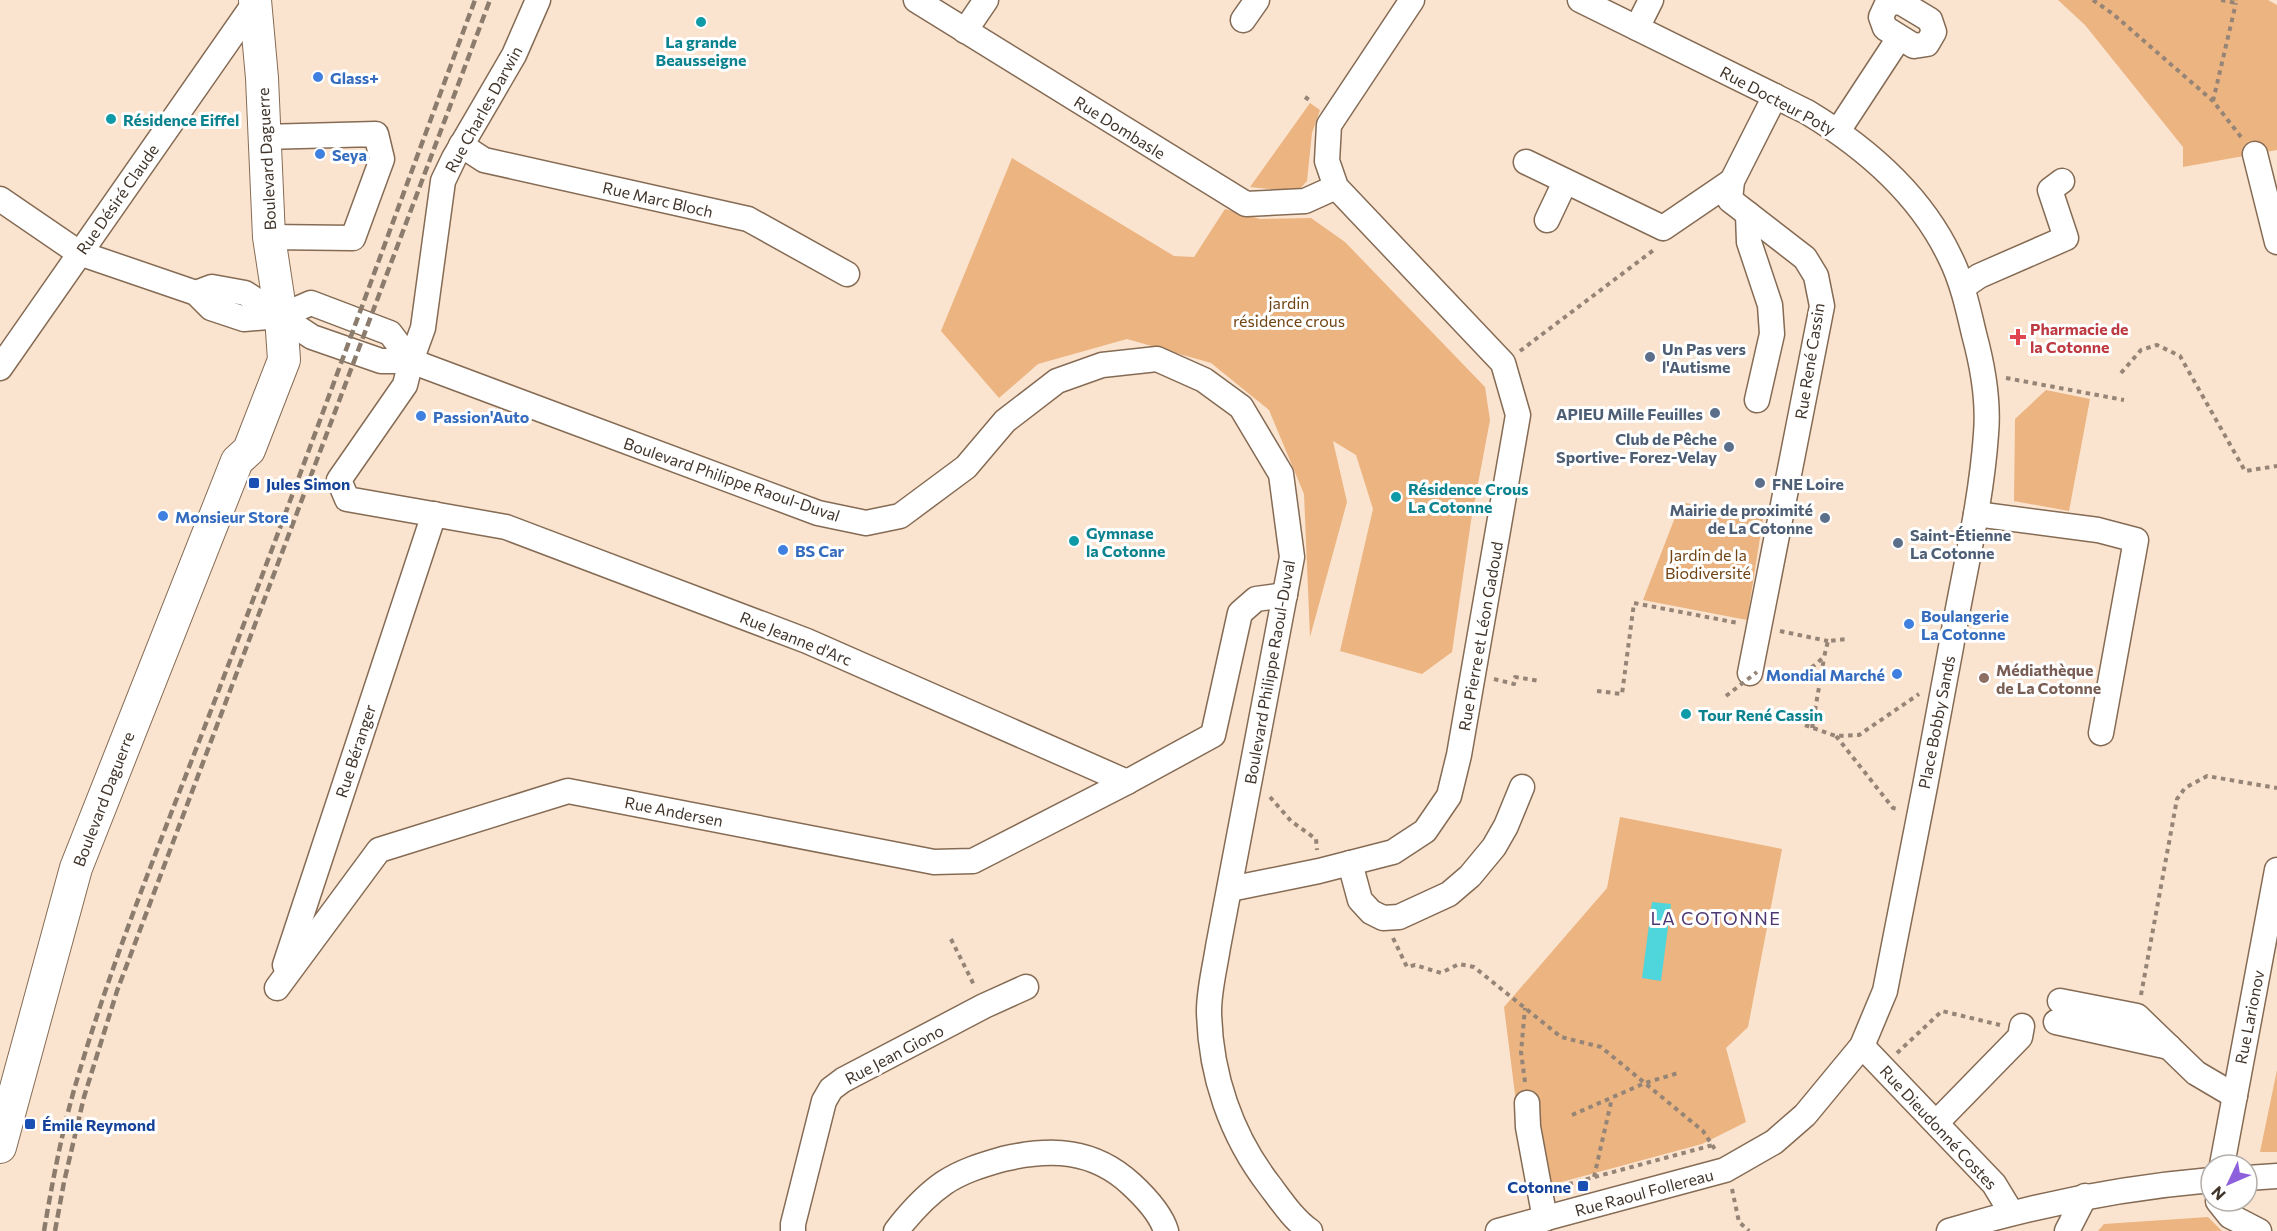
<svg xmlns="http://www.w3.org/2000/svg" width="2277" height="1231" font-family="Commissioner,sans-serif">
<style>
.green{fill:#ebb481}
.water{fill:#4fd5dc}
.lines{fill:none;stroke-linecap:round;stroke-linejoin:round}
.minor-casing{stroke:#856b54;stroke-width:27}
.major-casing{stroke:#856b54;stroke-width:34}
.path{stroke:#968576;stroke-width:4;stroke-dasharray:4.5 4.5;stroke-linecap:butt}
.minor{stroke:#fff;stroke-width:24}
.major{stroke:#fff;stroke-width:32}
.rail{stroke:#8c7c6d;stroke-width:4.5;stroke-dasharray:9 4.5;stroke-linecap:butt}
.path-bridge{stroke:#968576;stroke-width:4;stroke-dasharray:4.5 4.5;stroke-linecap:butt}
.culture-dot{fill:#0f9aa8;stroke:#fff;stroke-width:2}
.shop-dot{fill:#3f7fe0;stroke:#fff;stroke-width:2}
.health-dot{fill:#e0444e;stroke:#fff;stroke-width:2}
.service-dot{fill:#5c6f8a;stroke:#fff;stroke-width:2}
.transit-dot{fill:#1a4fb4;stroke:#fff;stroke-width:2}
.education-dot{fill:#8d6e63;stroke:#fff;stroke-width:2}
.labels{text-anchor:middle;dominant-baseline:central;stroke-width:6;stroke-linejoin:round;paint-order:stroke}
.culture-label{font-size:16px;font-weight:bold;fill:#0d838f;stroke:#fff;text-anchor:start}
.shop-label{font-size:16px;font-weight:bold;fill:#366cbe;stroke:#fff;text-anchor:start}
.street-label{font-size:16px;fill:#41352b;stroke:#fff}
.park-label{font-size:16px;fill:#714413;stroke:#fff}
.health-label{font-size:16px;font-weight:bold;fill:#be3a42;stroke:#fff;text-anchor:start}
.service-label{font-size:16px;font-weight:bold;fill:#4e5e75;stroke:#fff;text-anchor:start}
.transit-label{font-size:16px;font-weight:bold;fill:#164399;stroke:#fff;text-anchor:start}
.education-label{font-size:16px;font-weight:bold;fill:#785e54;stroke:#fff;text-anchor:start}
.neighbourhood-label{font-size:18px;letter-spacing:1.5px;fill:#4d3874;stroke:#fff}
</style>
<rect width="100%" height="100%" fill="#fbe4cf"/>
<!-- green -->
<g class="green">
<polygon points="2058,0 2268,0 2277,5 2277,150 2183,167 2183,147 2085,25"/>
<polygon points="1310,103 1320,110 1312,133 1307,181 1297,192 1250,187"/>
<polygon points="1012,158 1174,256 1194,257 1225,209 1260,219 1311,218 1345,242 1485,387 1490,420 1471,521 1452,652 1422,674 1340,651 1373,509 1356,455 1333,441 1347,502 1310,637 1304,494 1269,410 1211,363 1127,339 1038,364 999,398 941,331"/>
<polygon points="2046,390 2090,399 2069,511 2014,501 2015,419"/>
<polygon points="1681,502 1763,519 1747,620 1643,600"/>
<polygon points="1620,817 1782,849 1748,1027 1726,1048 1746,1122 1702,1144 1532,1190 1517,1110 1504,1007 1607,888"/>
<polygon points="2277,1070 2277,1152 2260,1152"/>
<polygon points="2208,1217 2222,1231 2098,1231 2104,1224"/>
</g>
<!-- water -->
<polygon class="water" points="1652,902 1671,904 1661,981 1642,978"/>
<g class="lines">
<!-- minor casing -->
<g class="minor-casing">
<g id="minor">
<polyline points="538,0 514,55 454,158 443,181 423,328 411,361 405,385 339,480 347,499 506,527 807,641 1127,782 1213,735 1240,613 1256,599 1285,595"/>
<polyline points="916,0 1246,204 1305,201 1336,187"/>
<polygon points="1900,2 1930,20 1934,32 1927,44 1914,46 1885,28 1881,17 1887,4"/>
<polyline points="1243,20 1257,0"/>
<polyline points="1637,28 1651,0"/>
<polyline points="965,31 986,0"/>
<polyline points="1838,131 1899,38"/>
<polyline points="263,137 376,134 382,159 353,238 269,237"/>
<polyline points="461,145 484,160 748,219 847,274"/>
<polyline points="2255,154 2277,242"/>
<polyline points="1526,162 1663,228 1732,181"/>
<polyline points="0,199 79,253 196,293 211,308 244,319 281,316 311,303 390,333 411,361"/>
<polyline points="1748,214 1749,242 1770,305 1772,334 1757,400"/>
<polyline points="1547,220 1565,182"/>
<polyline points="1963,287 1979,276 2066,238 2050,190 2062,181"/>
<path d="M196 293 212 287 245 293 312 337 381 361H411L818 513 866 523 900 516 966 467 1005 421 1057 381 1102 365 1157 359 1204 380 1241 407 1281 474 1292 557 1218 947C1215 967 1209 990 1209 1011 1210 1074 1231 1136 1270 1186 1282 1202 1294 1220 1310 1231"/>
<polyline points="0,368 256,1"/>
<polyline points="1976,514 2098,530 2136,540 2101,733"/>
<polyline points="1750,673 1822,306 1816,276 1805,258 1730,200 1732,181 1775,96"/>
<polyline points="1350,863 1360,900 1371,912 1383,918 1399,917 1449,894 1470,876 1494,847 1506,826 1522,787"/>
<polyline points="1230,889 1319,871 1393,852 1425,831 1449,796 1459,755 1518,415 1503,363 1336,187 1327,161 1329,125 1412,0"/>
<polyline points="285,965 434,514"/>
<polyline points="277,988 379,850 568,791 934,862 973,861 1127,782"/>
<polyline points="2060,1001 2137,1016 2196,1073 2235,1096"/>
<polyline points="2056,1022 2169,1047"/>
<polyline points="1862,1046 1994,1184 2011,1212"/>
<polyline points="1527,1103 1528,1127 1545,1219"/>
<polyline points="1937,1122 2020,1037 2022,1026"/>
<polyline points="2222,1165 2277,870"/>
<polyline points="2247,1178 2277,1176"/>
<polyline points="2218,1201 2230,1216 2259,1231"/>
<polyline points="793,1231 793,1224 824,1101 831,1089 843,1080 984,1006 1026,987"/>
<path d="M896 1231C910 1213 925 1196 944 1183 962 1171 982 1165 1003 1159 1051 1148 1093 1149 1131 1184 1144 1196 1161 1214 1166 1231"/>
<path d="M1498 1231 1725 1170 1774 1142 1805 1115 1862 1046 1885 991C1908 876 1930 762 1951 647 1963 576 1981 506 1986 434 1989 400 1983 367 1974 334 1968 308 1962 281 1950 257 1920 194 1865 147 1807 112L1580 0"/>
<path d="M1949 1231C2037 1204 2119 1188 2211 1180"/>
<polyline points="2067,1231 2085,1196"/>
</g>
</g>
<!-- major casing -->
<g class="major-casing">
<polyline id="major" points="0,1147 76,868 237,461 249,450 284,360 281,316 269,237 262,78 255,0"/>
</g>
<!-- path -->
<g class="path">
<polyline points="2093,0 2113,14 2213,101 2241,137"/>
<polyline points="2221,0 2236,3 2236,0"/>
<polyline points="1305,97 1312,102"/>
<polyline points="2213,101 2236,3"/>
<polyline points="1520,351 1655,249"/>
<polyline points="2121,373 2141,350 2157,345 2180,356 2245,471 2277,466"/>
<polyline points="2006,378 2124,400"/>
<polyline points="1780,631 1828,641"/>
<polyline points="1771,675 1798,679 1824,657 1828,641 1847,639"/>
<polyline points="1494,679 1514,684 1515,677 1540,681"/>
<polyline points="1597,691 1622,694 1634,603 1738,623"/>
<polyline points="1805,725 1836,736 1859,735 1919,694"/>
<polyline points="1812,728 1824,658"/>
<polyline points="1836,736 1893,808 1899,809"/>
<polyline points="1270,797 1291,821 1316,839 1317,850"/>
<polyline points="1393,938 1407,967 1415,965 1441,973 1459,964 1474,967 1561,1037 1601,1047 1703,1131 1716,1151"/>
<polyline points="951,939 975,987"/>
<polyline points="2141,995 2177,799 2185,788 2207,776 2277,788"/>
<polyline points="1897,1053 1942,1011 2000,1025"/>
<polyline points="1525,1082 1521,1052 1525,1008"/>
<polyline points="1572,1115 1645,1083 1678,1073"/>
<polyline points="1594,1177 1612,1098"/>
<polyline points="1732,1189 1739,1222 1749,1231"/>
<polyline points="1563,1190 1565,1185 1713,1145"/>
</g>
<!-- minor -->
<use href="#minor" class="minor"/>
<!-- major -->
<use href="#major" class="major"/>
<!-- rail -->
<g class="rail">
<path d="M44 1231C52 1184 61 1136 74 1090 115 948 174 809 226 671 311 448 392 223 475 0"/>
<polyline points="55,1231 64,1182 84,1097 117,991 490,0"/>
</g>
<!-- path-bridge -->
<polyline class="path-bridge" points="1726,696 1757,672"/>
</g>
<!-- markers -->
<g class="culture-dot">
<circle cx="701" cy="22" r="6"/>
<circle cx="111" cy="119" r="6"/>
<circle cx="1396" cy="497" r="6"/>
<circle cx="1074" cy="541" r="6"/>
<circle cx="1686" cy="714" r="6"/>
</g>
<g class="shop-dot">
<circle cx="318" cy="77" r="6"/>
<circle cx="320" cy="154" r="6"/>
<circle cx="421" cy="416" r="6"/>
<circle cx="163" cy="516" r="6"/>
<circle cx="783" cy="550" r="6"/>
<circle cx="1909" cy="624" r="6"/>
<circle cx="1897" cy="674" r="6"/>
</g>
<path class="health-dot" d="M2015 328h6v6h6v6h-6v6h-6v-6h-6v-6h6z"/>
<g class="service-dot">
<circle cx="1650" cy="357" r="6"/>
<circle cx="1715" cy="413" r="6"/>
<circle cx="1729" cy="447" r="6"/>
<circle cx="1760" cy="483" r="6"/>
<circle cx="1825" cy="518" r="6"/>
<circle cx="1898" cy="543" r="6"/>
</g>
<g class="transit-dot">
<rect x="248" y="477" width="12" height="12" rx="3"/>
<rect x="24" y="1118" width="12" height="12" rx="3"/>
<rect x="1577" y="1180" width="12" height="12" rx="3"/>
</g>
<circle class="education-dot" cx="1984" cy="678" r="6"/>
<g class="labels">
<!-- culture labels -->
<g class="culture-label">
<text x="701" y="41" text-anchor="middle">La grande<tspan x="701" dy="18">Beausseigne</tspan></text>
<text x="123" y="119">Résidence Eiffel</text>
<text x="1408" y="488">Résidence Crous<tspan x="1408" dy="18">La Cotonne</tspan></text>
<text x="1086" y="532">Gymnase<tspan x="1086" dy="18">la Cotonne</tspan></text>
<text x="1698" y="714">Tour René Cassin</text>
</g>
<!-- shop labels -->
<g class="shop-label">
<text x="330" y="77">Glass+</text>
<text x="332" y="154">Seya</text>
<text x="433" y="416">Passion'Auto</text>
<text x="175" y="516">Monsieur Store</text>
<text x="795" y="550">BS Car</text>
<text x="1921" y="615">Boulangerie<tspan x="1921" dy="18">La Cotonne</tspan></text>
<text x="1885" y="674" text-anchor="end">Mondial Marché</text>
</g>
<!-- street labels -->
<g class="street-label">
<text transform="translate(1778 100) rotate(28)">Rue Docteur Poty</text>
<text transform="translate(483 109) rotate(-61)">Rue Charles Darwin</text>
<text transform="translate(1120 127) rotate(32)">Rue Dombasle</text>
<text transform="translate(266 159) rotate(-93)">Boulevard Daguerre</text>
<text transform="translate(117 199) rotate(-55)">Rue Désiré Claude</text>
<text transform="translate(658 199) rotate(13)">Rue Marc Bloch</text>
<text transform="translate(1809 361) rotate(-81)">Rue René Cassin</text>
<text transform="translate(732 479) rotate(19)">Boulevard Philippe Raoul-Duval</text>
<text transform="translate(1480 636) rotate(-80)">Rue Pierre et Léon Gadoud</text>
<text transform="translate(796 638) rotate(22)">Rue Jeanne d'Arc</text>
<text transform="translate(1269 672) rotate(-80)">Boulevard Philippe Raoul-Duval</text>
<text transform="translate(1936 722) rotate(-79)">Place Bobby Sands</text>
<text transform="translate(355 751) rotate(-72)">Rue Béranger</text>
<text transform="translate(103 799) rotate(-69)">Boulevard Daguerre</text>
<text transform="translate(674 811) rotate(11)">Rue Andersen</text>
<text transform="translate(2249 1017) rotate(-79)">Rue Larionov</text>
<text transform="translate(894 1054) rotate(-28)">Rue Jean Giono</text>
<text transform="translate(1939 1127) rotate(47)">Rue Dieudonné Costes</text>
<text transform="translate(1644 1192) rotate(-15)">Rue Raoul Follereau</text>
</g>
<!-- park labels -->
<g class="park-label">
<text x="1289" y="302">jardin<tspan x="1289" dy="18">résidence crous</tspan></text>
<text x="1708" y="554">Jardin de la<tspan x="1708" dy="18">Biodiversité</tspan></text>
</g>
<!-- health labels -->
<g class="health-label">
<text x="2030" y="328">Pharmacie de<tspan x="2030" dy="18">la Cotonne</tspan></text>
</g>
<!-- service labels -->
<g class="service-label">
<text x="1662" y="348">Un Pas vers<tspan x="1662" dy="18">l'Autisme</tspan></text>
<text x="1703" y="413" text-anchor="end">APIEU Mille Feuilles</text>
<text x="1717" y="438" text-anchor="end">Club de Pêche<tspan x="1717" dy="18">Sportive- Forez-Velay</tspan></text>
<text x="1772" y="483">FNE Loire</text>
<text x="1813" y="509" text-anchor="end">Mairie de proximité<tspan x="1813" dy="18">de La Cotonne</tspan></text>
<text x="1910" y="534">Saint-Étienne<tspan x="1910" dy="18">La Cotonne</tspan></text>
</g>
<!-- transit labels -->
<g class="transit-label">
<text x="266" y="483">Jules Simon</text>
<text x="42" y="1124">Émile Reymond</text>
<text x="1571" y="1186" text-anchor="end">Cotonne</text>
</g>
<!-- education labels -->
<g class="education-label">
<text x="1996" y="669">Médiathèque<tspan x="1996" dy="18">de La Cotonne</tspan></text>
</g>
<!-- neighbourhood labels -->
<g class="neighbourhood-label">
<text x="1716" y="918">LA COTONNE</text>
</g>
</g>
<!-- north arrow -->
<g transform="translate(2229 1183) rotate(226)"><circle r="28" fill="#ffffff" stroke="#b3aeaa" stroke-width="1.5"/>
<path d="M0-4.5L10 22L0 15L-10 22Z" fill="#8e61dc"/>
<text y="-9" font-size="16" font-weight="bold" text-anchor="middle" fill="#41352b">N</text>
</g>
</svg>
